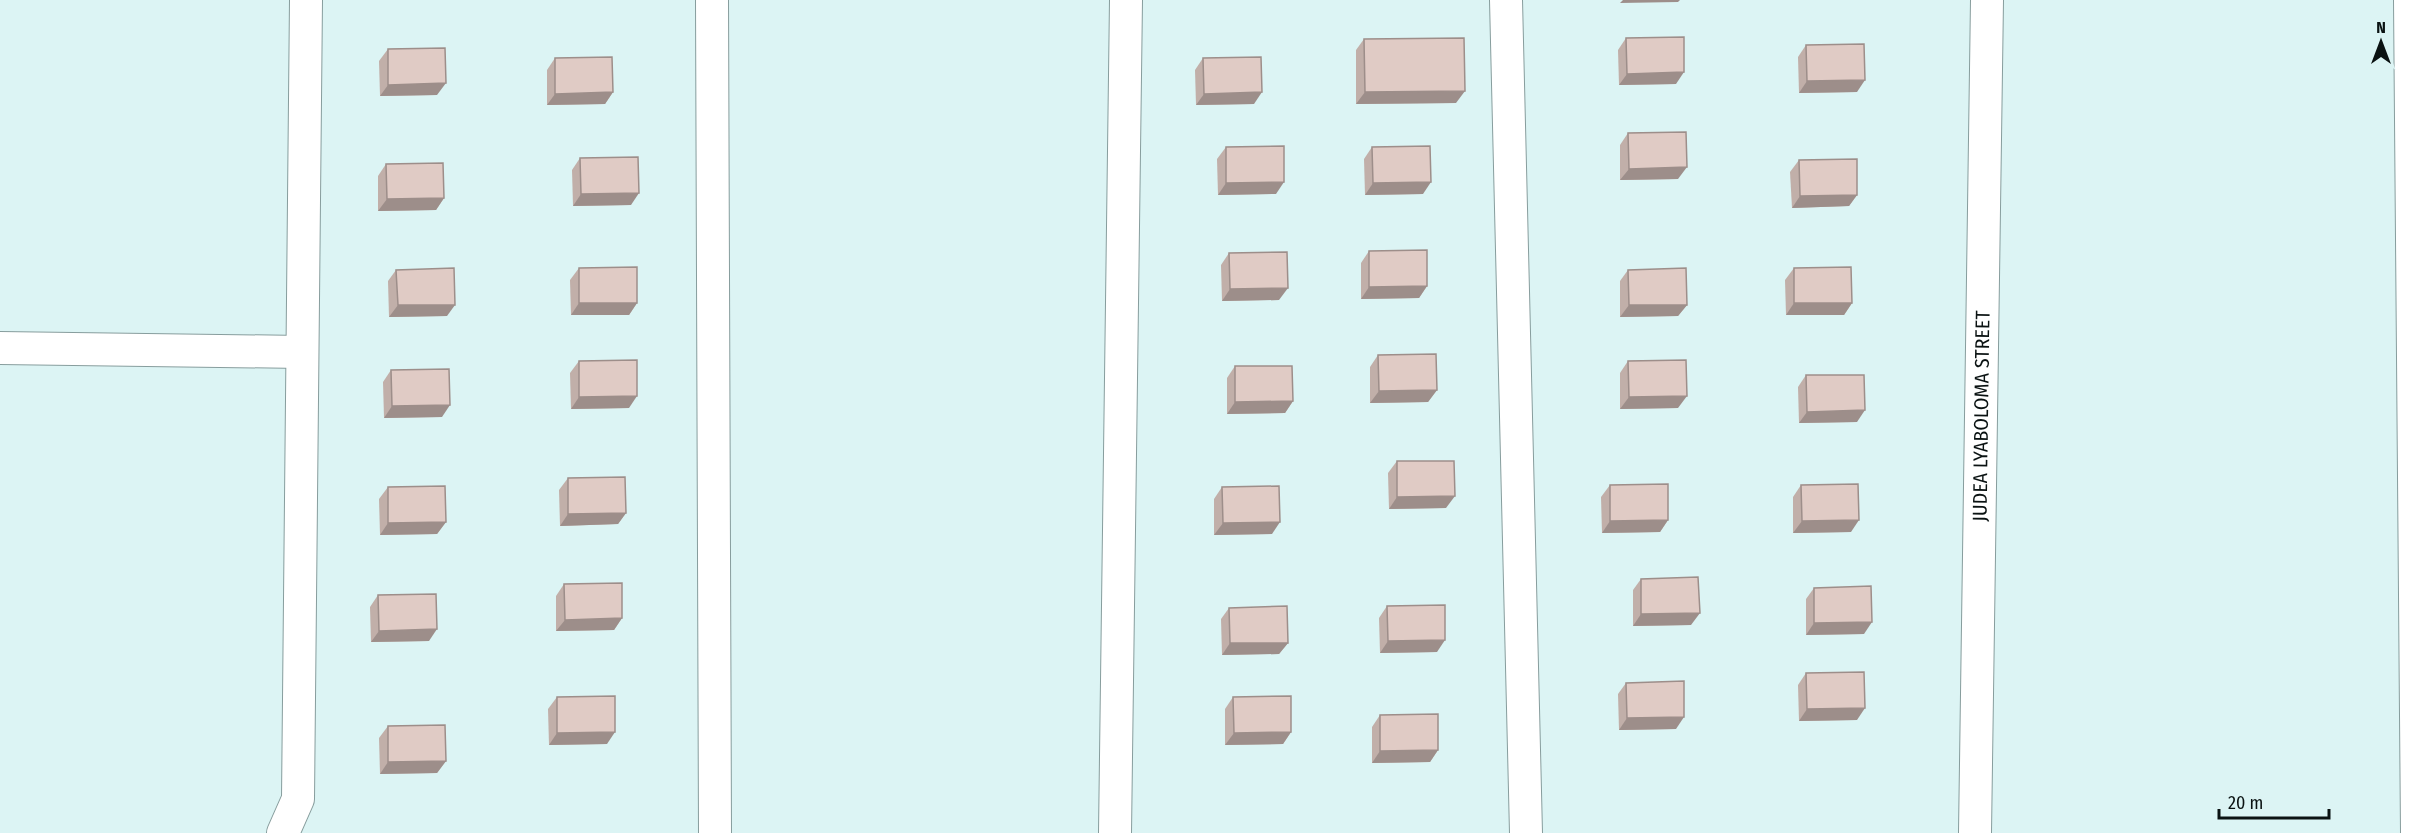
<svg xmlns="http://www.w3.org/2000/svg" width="2423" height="833" font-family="'Fira Sans Condensed',sans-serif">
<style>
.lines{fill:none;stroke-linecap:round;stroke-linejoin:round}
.street-casing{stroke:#879d9d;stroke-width:34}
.street{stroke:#fff;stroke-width:32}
.wall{fill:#c1afa9}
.shaded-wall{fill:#9d8e8a}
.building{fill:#e0cbc5;stroke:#9d8e8a;stroke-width:1.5}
.labels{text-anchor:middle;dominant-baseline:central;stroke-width:6;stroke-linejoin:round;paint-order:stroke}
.street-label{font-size:20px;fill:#0a1212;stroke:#dcf4f4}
</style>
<rect width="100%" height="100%" fill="#dcf4f4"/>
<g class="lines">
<!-- street casing -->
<g class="street-casing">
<g id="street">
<polyline points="712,0 715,833"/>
<polyline points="1506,0 1526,833"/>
<polyline points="2410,0 2417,833"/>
<polyline points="0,348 302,352"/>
<polyline points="283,833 298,799 306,0"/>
<polyline points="1115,833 1126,0"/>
<path id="s1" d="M1975 833 1987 0"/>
</g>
</g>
<!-- street -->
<use href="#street" class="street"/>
</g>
<!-- wall -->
<g class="wall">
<polygon points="1626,38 1676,84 1619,85 1618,50"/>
<polygon points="1364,39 1456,103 1356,104 1356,50"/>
<polygon points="1806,45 1857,92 1799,93 1798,57"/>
<polygon points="388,49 437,95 380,96 379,61"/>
<polygon points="555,58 613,92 605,104 547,105 547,70"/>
<polygon points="1203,58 1254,104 1196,105 1195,70"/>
<polygon points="1628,133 1678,179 1620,180 1620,145"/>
<polygon points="1226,147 1276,194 1218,195 1217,159"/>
<polygon points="1372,147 1423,194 1365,195 1364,159"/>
<polygon points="580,158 631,205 573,206 572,170"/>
<polygon points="1799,160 1857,195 1849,206 1792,208 1790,172"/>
<polygon points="386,164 444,198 436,210 378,211 378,176"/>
<polygon points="1369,251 1427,286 1419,298 1361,299 1361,263"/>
<polygon points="1229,253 1279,300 1222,301 1221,265"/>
<polygon points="579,268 637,303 629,315 571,315 570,280"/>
<polygon points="1794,268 1852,303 1844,315 1786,315 1785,280"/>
<polygon points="396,270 447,316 389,317 388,281"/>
<polygon points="1628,270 1687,305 1678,316 1620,317 1620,281"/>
<polygon points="1378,355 1437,390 1428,402 1370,403 1370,367"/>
<polygon points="579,361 629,408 571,409 570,373"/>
<polygon points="1628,361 1678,408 1620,409 1620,373"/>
<polygon points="1235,366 1293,401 1285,413 1227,414 1227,378"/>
<polygon points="391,370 442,417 384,418 383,382"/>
<polygon points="1806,375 1857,422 1799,423 1798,387"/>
<polygon points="1397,461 1446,508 1389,509 1388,473"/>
<polygon points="568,478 626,513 618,524 560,526 559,490"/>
<polygon points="1610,485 1668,520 1660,532 1602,533 1601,497"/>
<polygon points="1801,485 1851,532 1793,533 1793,497"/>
<polygon points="388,487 446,522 437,534 380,535 379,499"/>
<polygon points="1222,487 1272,534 1214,535 1214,499"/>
<polygon points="1641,579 1691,625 1633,626 1633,590"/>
<polygon points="564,584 622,618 614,630 556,631 556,596"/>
<polygon points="1814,588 1864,634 1806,635 1806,599"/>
<polygon points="378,595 429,641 371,642 370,607"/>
<polygon points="1387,606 1437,652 1380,653 1379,618"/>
<polygon points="1229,608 1288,643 1279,654 1222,655 1221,619"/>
<polygon points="1806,673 1857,720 1799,721 1798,685"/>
<polygon points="1626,683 1676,729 1619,730 1618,694"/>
<polygon points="557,697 607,744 549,745 548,709"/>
<polygon points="1233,697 1291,732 1283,744 1225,745 1225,709"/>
<polygon points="1380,715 1438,750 1430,762 1372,763 1372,727"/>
<polygon points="388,726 446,761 437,773 380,774 379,738"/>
</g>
<!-- shaded-wall -->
<g class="shaded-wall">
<polygon points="1623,0 1680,0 1678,2 1620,3"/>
<polygon points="1684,72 1676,84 1619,85 1627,74"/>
<polygon points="1865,80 1857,92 1799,93 1807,81"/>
<polygon points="446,83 437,95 380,96 388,85"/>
<polygon points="1465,91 1456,103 1356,104 1365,92"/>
<polygon points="613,92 605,104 547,105 555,94"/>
<polygon points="1262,92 1254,104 1196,105 1204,94"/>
<polygon points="1687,167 1678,179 1620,180 1629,169"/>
<polygon points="1284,182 1276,194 1218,195 1226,183"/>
<polygon points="1431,182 1423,194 1365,195 1373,183"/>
<polygon points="639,193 631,205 573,206 581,194"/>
<polygon points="1857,195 1849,206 1792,208 1800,196"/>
<polygon points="444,198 436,210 378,211 387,199"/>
<polygon points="1427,286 1419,298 1361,299 1369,287"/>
<polygon points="1288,288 1279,300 1222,301 1230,289"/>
<polygon points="579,303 637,303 629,315 571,315"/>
<polygon points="1794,303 1852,303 1844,315 1786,315"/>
<polygon points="398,305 455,305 447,316 389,317"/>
<polygon points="1629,305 1687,305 1678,316 1620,317"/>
<polygon points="1437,390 1428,402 1370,403 1379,391"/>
<polygon points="637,396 629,408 571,409 579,397"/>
<polygon points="1687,396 1678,408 1620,409 1629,397"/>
<polygon points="1293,401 1285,413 1227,414 1235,402"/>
<polygon points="450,405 442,417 384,418 392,406"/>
<polygon points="1865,410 1857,422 1799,423 1807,412"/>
<polygon points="1455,496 1446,508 1389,509 1397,497"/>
<polygon points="626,513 618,524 560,526 568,514"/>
<polygon points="1668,520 1660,532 1602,533 1610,521"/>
<polygon points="1859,520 1851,532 1793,533 1802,521"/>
<polygon points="446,522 437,534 380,535 388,523"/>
<polygon points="1280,522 1272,534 1214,535 1223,523"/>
<polygon points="1700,613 1691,625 1633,626 1641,614"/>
<polygon points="622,618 614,630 556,631 565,620"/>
<polygon points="1872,622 1864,634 1806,635 1814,623"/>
<polygon points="437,629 429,641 371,642 379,631"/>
<polygon points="1445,640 1437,652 1380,653 1388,641"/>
<polygon points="1230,643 1288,643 1279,654 1222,655"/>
<polygon points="1865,708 1857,720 1799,721 1807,709"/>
<polygon points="1684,717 1676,729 1619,730 1627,718"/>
<polygon points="615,732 607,744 549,745 557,733"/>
<polygon points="1291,732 1283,744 1225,745 1234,733"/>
<polygon points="1438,750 1430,762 1372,763 1380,751"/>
<polygon points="446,761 437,773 380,774 388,762"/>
</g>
<!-- building -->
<g class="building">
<polygon points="1684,37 1684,72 1627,74 1626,38"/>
<polygon points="1464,38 1465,91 1365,92 1364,39"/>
<polygon points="1864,44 1865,80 1807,81 1806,45"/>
<polygon points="445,48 446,83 388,85 388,49"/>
<polygon points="612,57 613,92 555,94 555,58"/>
<polygon points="1261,57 1262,92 1204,94 1203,58"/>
<polygon points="1686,132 1687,167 1629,169 1628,133"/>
<polygon points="1284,146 1284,182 1226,183 1226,147"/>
<polygon points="1430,146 1431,182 1373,183 1372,147"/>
<polygon points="638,157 639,193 581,194 580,158"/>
<polygon points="1857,159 1857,195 1800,196 1799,160"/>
<polygon points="443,163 444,198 387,199 386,164"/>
<polygon points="1427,250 1427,286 1369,287 1369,251"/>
<polygon points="1287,252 1288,288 1230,289 1229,253"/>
<polygon points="637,267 637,303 579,303 579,268"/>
<polygon points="1851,267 1852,303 1794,303 1794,268"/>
<polygon points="454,268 455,305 398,305 396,270"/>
<polygon points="1686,268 1687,305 1629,305 1628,270"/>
<polygon points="1436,354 1437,390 1379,391 1378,355"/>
<polygon points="637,360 637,396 579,397 579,361"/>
<polygon points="1686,360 1687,396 1629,397 1628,361"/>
<polygon points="1235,366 1292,366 1293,401 1235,402"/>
<polygon points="449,369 450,405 392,406 391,370"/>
<polygon points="1806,375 1864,375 1865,410 1807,412"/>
<polygon points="1397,461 1454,461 1455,496 1397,497"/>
<polygon points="625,477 626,513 568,514 568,478"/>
<polygon points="1668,484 1668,520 1610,521 1610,485"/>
<polygon points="1858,484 1859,520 1802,521 1801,485"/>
<polygon points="445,486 446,522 388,523 388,487"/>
<polygon points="1279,486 1280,522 1223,523 1222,487"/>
<polygon points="1698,577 1700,613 1641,614 1641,579"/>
<polygon points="622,583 622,618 565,620 564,584"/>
<polygon points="1871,586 1872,622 1814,623 1814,588"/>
<polygon points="436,594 437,629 379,631 378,595"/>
<polygon points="1445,605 1445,640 1388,641 1387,606"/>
<polygon points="1287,606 1288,643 1230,643 1229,608"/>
<polygon points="1864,672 1865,708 1807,709 1806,673"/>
<polygon points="1684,681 1684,717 1627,718 1626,683"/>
<polygon points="615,696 615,732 557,733 557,697"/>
<polygon points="1291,696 1291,732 1234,733 1233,697"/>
<polygon points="1438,714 1438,750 1380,751 1380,715"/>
<polygon points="445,725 446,761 388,762 388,726"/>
</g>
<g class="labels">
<!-- street labels -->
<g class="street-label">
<text stroke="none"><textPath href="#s1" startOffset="417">JUDEA LYABOLOMA STREET</textPath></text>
</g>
</g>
<!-- north arrow -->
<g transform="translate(2381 42)" stroke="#dcf4f4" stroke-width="4.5" paint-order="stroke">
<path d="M0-4.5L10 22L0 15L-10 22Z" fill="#0a1212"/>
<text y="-9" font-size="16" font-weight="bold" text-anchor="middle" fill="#0a1212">N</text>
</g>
<!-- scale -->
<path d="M2219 809v9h110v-9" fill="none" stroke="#0a1212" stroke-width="3"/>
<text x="2228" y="809" font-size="18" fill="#0a1212" stroke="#dcf4f4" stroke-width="4.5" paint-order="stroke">20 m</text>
</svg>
